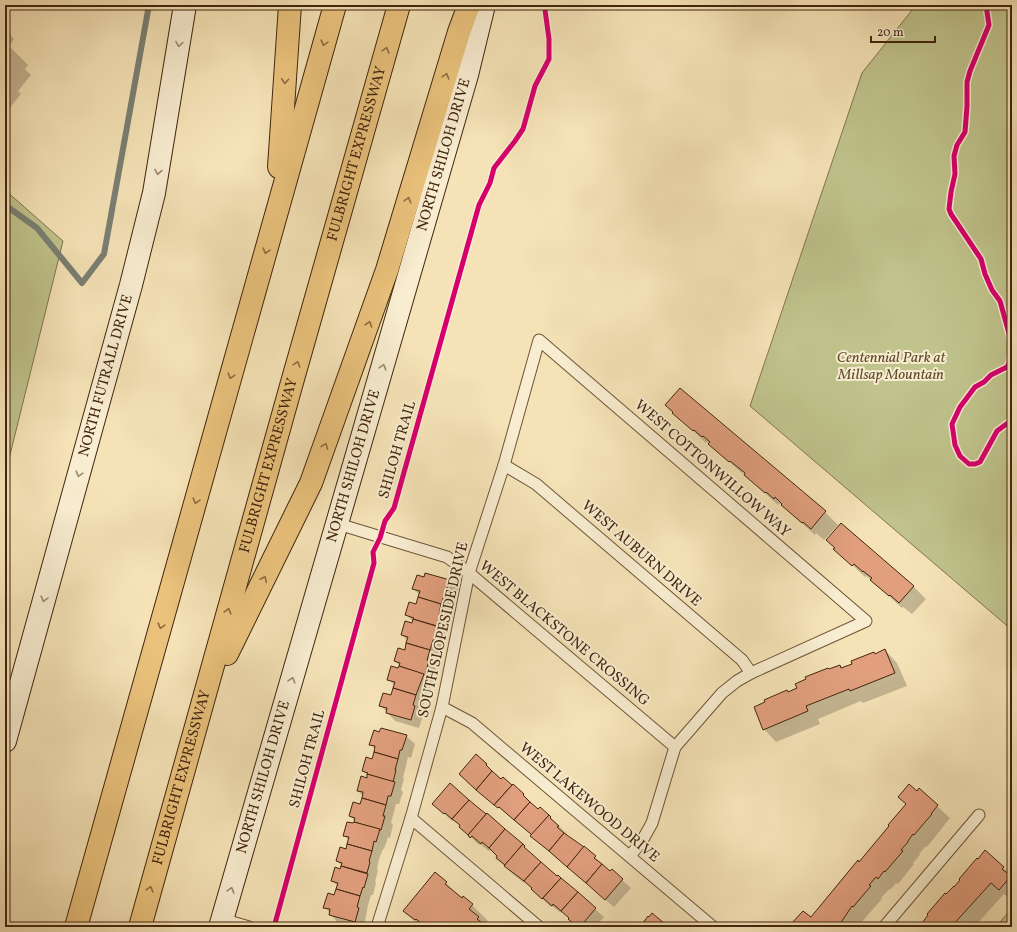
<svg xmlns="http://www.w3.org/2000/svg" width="1017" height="932" font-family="Vollkorn,serif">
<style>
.green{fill:#c0c38c;stroke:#81744d}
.shadow{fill:#0003}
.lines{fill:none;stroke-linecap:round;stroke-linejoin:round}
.stream{stroke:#7a8074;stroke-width:6}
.building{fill:#e19f7e;stroke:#42250e}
.lane-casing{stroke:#6f5438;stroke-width:13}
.secondary-casing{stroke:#42250e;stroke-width:24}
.highway-casing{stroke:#42250e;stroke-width:24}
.lane{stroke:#f8edd0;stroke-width:11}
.secondary{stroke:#f8edd0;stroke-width:22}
.highway{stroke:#eac27c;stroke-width:22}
.cycleway-casing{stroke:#f8edd0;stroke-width:8}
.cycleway{stroke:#d6006c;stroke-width:5}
.oneway{stroke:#8e6c3f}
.oneway2{stroke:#9d896f}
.labels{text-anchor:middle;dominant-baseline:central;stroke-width:4;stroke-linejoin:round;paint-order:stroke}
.street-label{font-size:15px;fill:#42250e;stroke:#f8edd0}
.park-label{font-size:15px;font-style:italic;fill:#624c2e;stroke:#f8edd0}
</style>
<rect width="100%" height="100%" fill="#f5e3b7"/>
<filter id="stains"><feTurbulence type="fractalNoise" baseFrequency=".005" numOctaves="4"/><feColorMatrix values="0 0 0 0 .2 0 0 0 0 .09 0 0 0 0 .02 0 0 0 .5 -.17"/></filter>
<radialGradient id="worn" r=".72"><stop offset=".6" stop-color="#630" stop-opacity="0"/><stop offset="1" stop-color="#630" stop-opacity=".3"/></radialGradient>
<!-- green -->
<g class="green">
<polygon points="916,5 1012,5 1012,630 750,406 862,73"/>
<polygon points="5,190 63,241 5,475"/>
<polygon points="1012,908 1012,927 996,927"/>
</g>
<!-- shadow -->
<g class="shadow">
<polygon points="5,30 14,39 9,46 28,65 25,69 31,75 18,91 21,94 7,111 5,110"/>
<polygon points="680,389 825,512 838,525 824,540 816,533 815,535 787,510 779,503 778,505 758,487 746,474 743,472 742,473 707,442 706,443 674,413"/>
<polygon points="835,549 913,586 926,599 912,614 903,607 902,608 871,580 866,576 865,577"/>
<polygon points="426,574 450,581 458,589 447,622 448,623 445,634 447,636 438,659 435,668 437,670 433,682 432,681 428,693 427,693 421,713 423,715 419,728 395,721 381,706 392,696 395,686 388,679 399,669 400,666 395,661 405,651 408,641 402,635 413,624 414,622 406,615 417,606 420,595 413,589 424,578"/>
<polygon points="885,650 897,663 907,686 863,703 861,701 818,719 820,724 776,742 764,729 788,693 798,689 829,670 840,666 842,668"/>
<polygon points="406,736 415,744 411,758 408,757 403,778 404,779 401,790 403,792 399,804 396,804 391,823 393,825 390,838 388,837 384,849 383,849 379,859 377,869 378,871 375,882 376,883 373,895 371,895 368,905 364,927 353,927 338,923 325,907 335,896 338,886 332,881 341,870 342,866 337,861 347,850 349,841 344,835 354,825 355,821 350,816 361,805 363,796 358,791 367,779 368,776 363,771 372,760 375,749 371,745"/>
<polygon points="486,764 501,780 503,779 512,787 513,786 539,810 550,817 567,834 565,835 595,857 603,865 602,866 622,880 631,888 614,907 540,844 533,836 468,782"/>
<polygon points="919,790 950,818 927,847 926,846 919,854 920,855 913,863 914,864 898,884 896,883 890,890 889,889 881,898 882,899 858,926 858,927 796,927 811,919 907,805 899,797 918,792"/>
<polygon points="434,804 557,878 558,877 604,917 595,927 577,927 570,918 562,911 561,913 552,906 551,907 525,882 524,883 513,874 497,858 498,856 491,850 489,851 480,844 479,845 460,827 461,826 453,820 452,821"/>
<polygon points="985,852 1012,876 1012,901 1004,894 974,927 922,927"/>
<polygon points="446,883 462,899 472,905 488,921 485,925 487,927 421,927 404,911"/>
</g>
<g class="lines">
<!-- stream -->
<polyline class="stream" points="5,205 37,228 82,283 104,254 149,5"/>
</g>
<!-- building -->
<g class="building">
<polygon points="5,48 9,52 5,56"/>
<polygon points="680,388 826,511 811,529 803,522 802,523 781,505 782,504 775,497 774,499 766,492 765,493 744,475 745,473 730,461 729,462 708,444 710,442 703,436 702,437 694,430 693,431 672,413 673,412 665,405"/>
<polygon points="841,523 914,586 899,603 890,595 889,596 870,580 872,578 863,571 863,572 854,564 852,566 833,549 835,548 826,540"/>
<polygon points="425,573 450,580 441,604 418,597 420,591 412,589 417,575 424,577"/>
<polygon points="418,597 441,604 439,614 441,614 437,626 413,619 414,618 405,615 409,602 416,604"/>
<polygon points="413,619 439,627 435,640 433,640 430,650 406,643 408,637 401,635 405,621 412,623"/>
<polygon points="406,643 430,650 427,660 429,661 425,675 399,666 400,663 394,661 398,648 405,650"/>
<polygon points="885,649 895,673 850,691 849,689 806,706 808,711 763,730 754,707 765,702 764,700 787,690 788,692 797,688 795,684 806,679 805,677 828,668 829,669 840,665 841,668 852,664 851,661 874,652 875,654"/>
<polygon points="391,666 398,668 399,666 424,674 416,695 393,688 395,682 387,680"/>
<polygon points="393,688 416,695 413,705 415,706 411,720 386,713 387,708 379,706 383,693 391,695"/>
<polygon points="381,728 407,735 402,750 400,750 398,759 374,752 375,746 369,745 374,730 379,732"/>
<polygon points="374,752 398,759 395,770 396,770 393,782 367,774 368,773 362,771 366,757 372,759"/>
<polygon points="476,754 487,764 486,765 492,771 476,790 459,774"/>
<polygon points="492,771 501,779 503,777 512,785 494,805 476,790"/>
<polygon points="367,774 395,782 391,796 388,796 386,805 362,798 363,792 357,791 361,776 367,778"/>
<polygon points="450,783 469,800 452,819 445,813 444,814 432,804"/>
<polygon points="513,784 524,794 523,795 530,802 514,820 499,807 498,808 494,805"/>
<polygon points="909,784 917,791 919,788 938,805 931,814 932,814 914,835 913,834 908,841 908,842 901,850 903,851 885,872 884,871 878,879 876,877 869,885 871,886 853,907 852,906 838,927 795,927 791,924 803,911 811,917 858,860 859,862 889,826 888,825 906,804 898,797"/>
<polygon points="362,798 386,805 383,816 385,816 381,830 354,822 355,818 349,816 353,802 360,804"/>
<polygon points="469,800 486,814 487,813 468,835 459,827 460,825 452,819"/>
<polygon points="530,802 538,809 540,807 549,815 532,835 514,820"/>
<polygon points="487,813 505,829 489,848 482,842 481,844 472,836 470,838 468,835"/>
<polygon points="549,815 551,817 550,818 559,826 557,827 564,833 549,851 530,836"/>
<polygon points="347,822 353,823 354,822 380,829 376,842 374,841 372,851 347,844 349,837 343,836"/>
<polygon points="505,829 523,844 505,865 496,858 497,856 489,848"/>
<polygon points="564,833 584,847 567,867 549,851"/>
<polygon points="347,844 372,851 369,861 370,862 367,873 341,866 342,863 336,861 340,847 346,849"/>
<polygon points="523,844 525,846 524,847 541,862 524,881 504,866"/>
<polygon points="584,846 596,856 594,858 602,864 586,883 567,867"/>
<polygon points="985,850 1004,867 1002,869 1011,876 999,890 991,883 951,927 921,927 923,924 922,923 928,915 927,914 945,893 946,894 954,886 954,887 960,880 959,879 977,858 978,859"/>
<polygon points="541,862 557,876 558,875 561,878 542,899 531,889 532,888 524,881"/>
<polygon points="602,864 610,871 612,869 623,879 605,900 586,883"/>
<polygon points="341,866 368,874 364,888 363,887 360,896 336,889 338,883 331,881 335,867 340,869"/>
<polygon points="435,872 447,882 445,884 462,898 463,896 473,904 469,909 479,917 477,919 487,927 426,927 416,919 415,920 403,911"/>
<polygon points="561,878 578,892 561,911 553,904 552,906 543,898"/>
<polygon points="336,889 360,896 357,907 359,908 355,922 329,915 330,909 323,908 328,893 334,895"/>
<polygon points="578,892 596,908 580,927 577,927 568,919 569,918 561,911"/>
<polygon points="652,913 664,923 662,925 665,927 640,927 648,916 649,917"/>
</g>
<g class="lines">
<!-- lane casing -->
<g class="lane-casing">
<g id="lane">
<polyline points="504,465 536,484 742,660 751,673"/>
<polyline points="338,524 447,557 469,573 675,747"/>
<polyline points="442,707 472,723 713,927"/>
<polyline points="411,818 539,927"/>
<polyline points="222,919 249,927"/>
<polyline points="377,927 411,818 442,707 469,573 504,465 539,340 866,621 751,673 737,681 722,693 675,747 652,823 642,841 630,856"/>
<polyline points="884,927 979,815"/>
</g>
</g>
<!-- secondary casing -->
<g class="secondary-casing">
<g id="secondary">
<path id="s1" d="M5 741 131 285 154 193 185 5"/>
<path id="s2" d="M220 927 467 75 484 5"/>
</g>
</g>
<!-- highway casing -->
<g class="highway-casing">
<g id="highway">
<polyline points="279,167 290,5"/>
<polyline points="227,654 311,483 387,270 459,32 469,5"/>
<polyline points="76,927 335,5"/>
<path id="s3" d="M140 927 291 386 399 5"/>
</g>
</g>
<!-- lane -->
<use href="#lane" class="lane"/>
<!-- secondary -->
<use href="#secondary" class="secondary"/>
<!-- highway -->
<use href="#highway" class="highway"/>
<!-- cycleway casing -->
<g class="cycleway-casing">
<g id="cycleway">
<polyline points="986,5 989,25 970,71 967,82 967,106 965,132 957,145 954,156 955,174 951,192 949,209 951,214 981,259 985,274 992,290 1000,301 1012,344 1010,361 1007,367 991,375 984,382 975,387 960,407 952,424 955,445 960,456 969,464 975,464 980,462 997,431 1012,420"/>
<polyline points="274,927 374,563 373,552 380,538 385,521 394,508 479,205 490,183 494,168 515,141 523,129 535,86 549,59 549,39 545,10 547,5"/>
</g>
</g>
<!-- cycleway -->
<use href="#cycleway" class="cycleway"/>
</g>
<!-- one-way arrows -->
<defs><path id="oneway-chevron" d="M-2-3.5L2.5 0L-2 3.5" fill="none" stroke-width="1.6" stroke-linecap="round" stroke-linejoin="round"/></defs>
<g class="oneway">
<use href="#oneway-chevron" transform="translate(324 43) rotate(106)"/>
<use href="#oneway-chevron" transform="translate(386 50) rotate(-74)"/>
<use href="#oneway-chevron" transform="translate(446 76) rotate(-73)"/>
<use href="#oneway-chevron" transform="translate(285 81) rotate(94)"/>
<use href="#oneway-chevron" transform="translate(408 200) rotate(-73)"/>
<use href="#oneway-chevron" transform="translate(266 251) rotate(106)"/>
<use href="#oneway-chevron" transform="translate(369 324) rotate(-71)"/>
<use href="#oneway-chevron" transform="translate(297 364) rotate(-74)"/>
<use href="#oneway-chevron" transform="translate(231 376) rotate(106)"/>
<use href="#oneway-chevron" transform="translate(325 446) rotate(-70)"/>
<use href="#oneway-chevron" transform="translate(196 501) rotate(106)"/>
<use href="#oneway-chevron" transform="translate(264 579) rotate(-64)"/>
<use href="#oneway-chevron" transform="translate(228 611) rotate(-75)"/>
<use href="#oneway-chevron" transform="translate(161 626) rotate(106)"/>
<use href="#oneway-chevron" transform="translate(150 889) rotate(-74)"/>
</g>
<g class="oneway2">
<use href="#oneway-chevron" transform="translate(179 44) rotate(99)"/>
<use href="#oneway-chevron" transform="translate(158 172) rotate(100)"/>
<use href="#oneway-chevron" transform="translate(383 367) rotate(-74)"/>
<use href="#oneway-chevron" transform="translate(79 474) rotate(106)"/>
<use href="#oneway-chevron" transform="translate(44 599) rotate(106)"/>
<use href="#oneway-chevron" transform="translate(292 680) rotate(-74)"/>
<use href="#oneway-chevron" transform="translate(231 890) rotate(-74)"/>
</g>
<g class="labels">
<!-- street labels -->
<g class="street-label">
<text stroke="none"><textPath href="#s3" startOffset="803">FULBRIGHT EXPRESSWAY</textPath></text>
<text stroke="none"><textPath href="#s2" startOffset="804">NORTH SHILOH DRIVE</textPath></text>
<text stroke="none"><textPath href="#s1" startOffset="379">NORTH FUTRALL DRIVE</textPath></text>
<text transform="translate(398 450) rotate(-74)">SHILOH TRAIL</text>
<text stroke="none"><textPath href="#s3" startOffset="479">FULBRIGHT EXPRESSWAY</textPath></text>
<text stroke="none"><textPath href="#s2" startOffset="480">NORTH SHILOH DRIVE</textPath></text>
<text transform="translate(712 469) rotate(41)">WEST COTTONWILLOW WAY</text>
<text transform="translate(641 554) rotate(41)">WEST AUBURN DRIVE</text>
<text transform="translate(444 630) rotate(-77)">SOUTH SLOPESIDE DRIVE</text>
<text transform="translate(564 634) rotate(40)">WEST BLACKSTONE CROSSING</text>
<text transform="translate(308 759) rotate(-75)">SHILOH TRAIL</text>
<text stroke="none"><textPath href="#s3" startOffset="155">FULBRIGHT EXPRESSWAY</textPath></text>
<text stroke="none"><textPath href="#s2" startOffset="156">NORTH SHILOH DRIVE</textPath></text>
<text transform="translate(589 803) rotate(40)">WEST LAKEWOOD DRIVE</text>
</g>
<!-- park labels -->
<g class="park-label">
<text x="891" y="358">Centennial Park at<tspan x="891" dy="17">Millsap Mountain</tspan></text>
</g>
</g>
<!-- margin -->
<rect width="1017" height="932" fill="none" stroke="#f5e3b7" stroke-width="20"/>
<rect x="6" y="6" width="1005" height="920" fill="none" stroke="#42250e" stroke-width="2"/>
<rect x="10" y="10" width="997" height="912" fill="none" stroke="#42250e"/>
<!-- scale -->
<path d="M871 36v6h64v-6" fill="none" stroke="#42250e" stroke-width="2"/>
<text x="877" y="36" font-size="12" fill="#42250e" stroke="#f8edd0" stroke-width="3" paint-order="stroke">20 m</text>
<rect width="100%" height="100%" filter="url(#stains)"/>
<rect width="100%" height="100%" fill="url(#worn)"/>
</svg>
